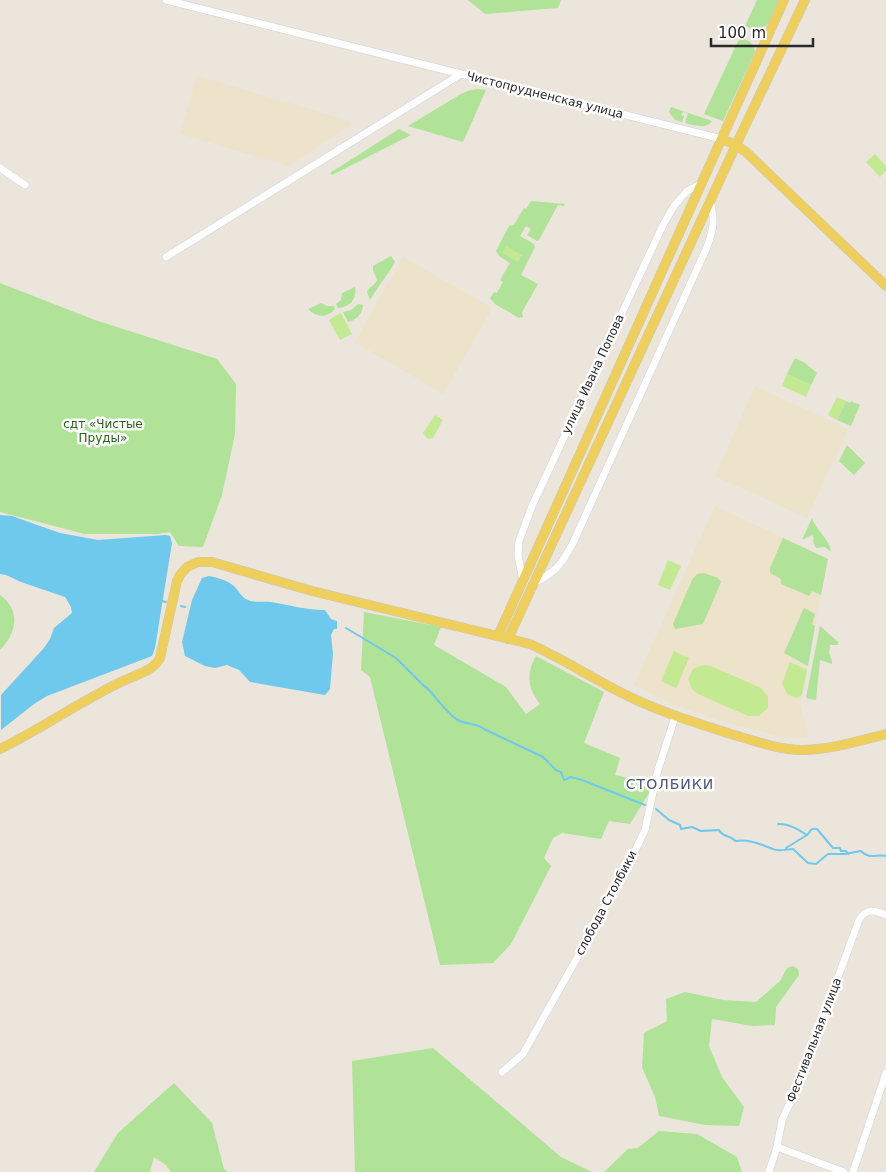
<svg xmlns="http://www.w3.org/2000/svg" width="886" height="1172" font-family="'DejaVu Sans',sans-serif">
<style>
.education{fill:#ede2ca}
.green{fill:#b0e298}
.pitch{fill:#c3e993}
.water{fill:#6ec9ed}
.lines{fill:none;stroke-linecap:round;stroke-linejoin:round}
.stream{stroke:#6ec9ed;stroke-width:2}
.minor-casing{stroke:#d0d3e2;stroke-width:8}
.major-casing{stroke:#c7c7c7;stroke-width:10}
.minor{stroke:#fff;stroke-width:7}
.major{stroke:#efcf5c;stroke-width:9}
.labels{text-anchor:middle;dominant-baseline:central;stroke-width:5;stroke-linejoin:round;paint-order:stroke}
.street-label{font-size:12px;fill:#292929;stroke:#fff}
.park-label{font-size:12px;fill:#28651a;stroke:#fff}
.neighbourhood-label{font-size:14px;letter-spacing:1px;fill:#4a5279;stroke:#fff}
</style>
<rect width="100%" height="100%" fill="#ebe5db"/>
<!-- education -->
<g class="education">
<polygon points="197,76 347,120 351,125 289,166 180,134"/>
<polygon points="403,257 492,308 443,394 355,342"/>
<polygon points="755,386 848,429 807,518 715,476"/>
<polygon points="715,506 828,559 800,704 809,737 786,738 724,722 671,704 634,685"/>
</g>
<!-- green -->
<g class="green">
<polygon points="468,0 561,0 558,8 485,14"/>
<polygon points="757,0 780,0 767,25 756,30 745,26"/>
<path d="M740 37C749 41 753 42 755 52L723 121 704 114Z"/>
<polygon points="478,89 486,90 463,142 408,126 461,94 470,90"/>
<path d="M671 107 712 121C706 130 694 125 685 123L688 113 683 112 681 115 684 116 682 122 675 120 669 112Z"/>
<polygon points="399,129 411,135 332,175 330,173"/>
<polygon points="531,201 565,204 564,206 558,205 539,240 537,241 527,235 531,229 526,226 520,236 534,244 535,247 521,275 538,284 522,312 523,317 519,318 495,304 490,298 494,292 497,293 503,282 500,280 510,263 499,256 496,251 509,226 514,225 524,208 526,209"/>
<path d="M391 256 395 262C387 276 378 286 370 300L367 292C369 286 375 286 377 280L373 270V266Z"/>
<polygon points="0,283 95,320 217,359 236,384 235,434 222,495 203,547 179,546 170,532 156,534 85,534 0,512"/>
<path d="M355 287C357 299 350 307 338 308L336 304 341 300 342 293Z"/>
<path d="M321 303 327 306H334L335 309C327 318 317 318 308 309Z"/>
<path d="M358 304 363 305C362 314 357 320 348 322L343 312 351 310Z"/>
<polygon points="795,358 805,363 817,373 811,385 787,374"/>
<polygon points="846,401 850,403 851,401 860,405 851,426 837,420"/>
<polygon points="847,445 865,463 854,475 839,461"/>
<path d="M812 518C816 531 830 539 831 552L825 547 816 548 813 541 814 538 812 535 802 540Z"/>
<polygon points="783,538 828,559 821,595 812,591 809,596 781,584 781,579 770,573 770,568"/>
<polygon points="704,573 718,578 721,582 703,624 675,629 673,624 692,580 697,574"/>
<path d="M0 595C21 610 17 633 0 650Z"/>
<polygon points="804,608 815,614 812,624 815,626 808,666 784,653"/>
<path d="M364 612 441 627 434 645 506 687 526 714 540 704C527 688 526 673 536 656L604 692 584 743 620 758 615 775C628 777 639 784 652 788L630 824 609 821 601 839 562 833 553 838 544 858 551 866 511 944 493 963 440 965 370 677 361 670Z"/>
<polygon points="820,626 838,642 838,645 830,645 829,653 832,661 832,664 820,660 816,700 806,698"/>
<polygon points="793,966 798,969 799,975 776,1007 775,1025 753,1026 712,1019 709,1046 722,1077 744,1107 739,1126 705,1125 659,1116 655,1097 642,1067 644,1033 667,1021 666,999 685,992 723,1000 756,1002 780,981 787,968"/>
<polygon points="433,1048 561,1157 592,1172 355,1172 352,1061"/>
<polygon points="174,1083 212,1123 224,1169 228,1172 171,1172 166,1165 154,1157 150,1172 94,1172 118,1133"/>
<polygon points="659,1131 697,1134 737,1157 742,1172 604,1172 628,1149 638,1148"/>
</g>
<!-- pitch -->
<g class="pitch">
<polygon points="875,154 886,166 886,171 880,177 866,162"/>
<polygon points="506,246 522,255 518,262 502,253"/>
<polygon points="341,313 352,334 340,340 329,320"/>
<polygon points="787,374 811,385 806,397 782,386"/>
<polygon points="837,397 846,401 837,420 828,415"/>
<polygon points="435,415 443,420 433,438 430,439 427,438 423,433"/>
<polygon points="668,560 681,566 670,590 658,585"/>
<polygon points="674,651 689,658 676,688 661,681"/>
<polygon points="790,662 807,670 802,695 797,698 788,695 782,684"/>
<polygon points="703,665 711,666 761,688 768,697 768,708 759,716 748,716 698,694 692,689 688,679 693,669"/>
</g>
<!-- water -->
<g class="water">
<polygon points="0,515 12,516 60,533 98,540 166,535 170,536 172,543 155,648 152,656 47,696 34,704 1,730 1,695 44,648 50,639 54,628 72,613 71,607 65,597 21,582 6,575 0,574"/>
<path d="M209 576C218 578 227 580 234 586 239 591 242 598 248 600 255 603 263 601 271 602 289 605 306 610 325 610L331 619 337 621V629H334L331 635 333 654 330 689 325 695 250 682 239 670 227 665 215 668 205 666 185 656 182 642 192 600 202 578Z"/>
</g>
<g class="lines">
<!-- stream -->
<g class="stream">
<polyline points="162,601 166,602"/>
<polyline points="181,606 185,607"/>
<path d="M346 628 396 658 424 686C432 690 445 713 458 720 467 725 474 722 484 729L543 757 556 770 561 772 564 780 571 777 582 780 645 805"/>
<path d="M656 809 669 820 680 825 681 829 692 827 701 831 719 830C723 838 731 835 735 841 749 839 760 844 773 849 778 852 787 849 793 849L808 863 816 864 828 854H845L861 851C869 860 877 854 886 856"/>
<path d="M778 824C788 823 799 830 807 835 811 832 809 828 817 829L833 848H840L841 851H846L848 854"/>
<polyline points="786,848 807,835"/>
</g>
<!-- minor casing -->
<g class="minor-casing">
<g id="minor">
<polyline points="166,0 461,74"/>
<polyline points="0,168 25,185"/>
<polyline points="166,257 461,74 722,139"/>
<polyline points="523,581 518,555 519,541 532,506 663,225 674,206 687,191 702,183"/>
<path d="M534 583C557 571 561 565 573 543L707 247C714 228 715 220 710 201"/>
<polyline points="502,1072 523,1054 595,926 635,851 645,830 657,773 675,717"/>
<polyline points="777,1147 844,1172"/>
<path d="M769 1172 777 1147 782 1120 799 1084 859 920C866 908 874 910 886 915"/>
<polyline points="853,1172 886,1073"/>
</g>
</g>
<!-- major casing -->
<g class="major-casing">
<g id="major">
<polyline points="722,139 736,145 746,152 886,286"/>
<polyline points="498,636 784,0"/>
<polyline points="508,639 736,145 805,0"/>
<path d="M0 749C43 728 82 700 125 680 138 674 153 671 160 658L177 581 180 575 187 567 198 562H212L312 591 530 644C563 659 592 678 624 694 659 712 697 723 734 735 755 741 779 750 801 750 829 750 858 741 886 734"/>
</g>
</g>
<!-- minor -->
<use href="#minor" class="minor"/>
<!-- major -->
<use href="#major" class="major"/>
</g>
<g class="labels">
<!-- street labels -->
<g class="street-label">
<text transform="translate(545 95) rotate(14)">Чистопрудненская улица</text>
<text transform="translate(593 374) rotate(-65)">улица Ивана Попова</text>
<text transform="translate(606 903) rotate(-62)">слобода Столбики</text>
<text transform="translate(814 1040) rotate(-69)">Фестивальная улица</text>
</g>
<!-- park labels -->
<g class="park-label">
<text x="103" y="424">сдт «Чистые<tspan x="103" dy="14">Пруды»</tspan></text>
</g>
<!-- neighbourhood labels -->
<g class="neighbourhood-label">
<text x="670" y="784">СТОЛБИКИ</text>
</g>
</g>
<!-- scale -->
<path d="M711 38v8h102v-8" fill="none" stroke="#292929" stroke-width="2.5"/>
<text x="718" y="38" font-size="15" fill="#292929" stroke="#ffffff" stroke-width="4" paint-order="stroke">100 m</text>
</svg>
